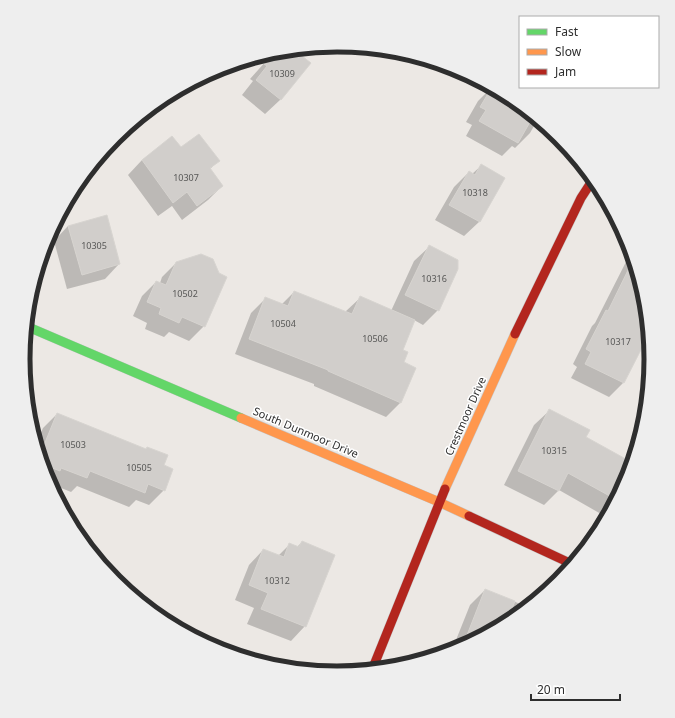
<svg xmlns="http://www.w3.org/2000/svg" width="675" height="718" font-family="'Noto Sans',sans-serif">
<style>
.shadow{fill:#0003}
.building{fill:#d1cecb;stroke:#d7d4d0}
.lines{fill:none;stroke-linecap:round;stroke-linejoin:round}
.fast-casing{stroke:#c5c4c5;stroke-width:10}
.slow-casing{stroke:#c5c4c5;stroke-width:10}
.jam-casing{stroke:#c5c4c5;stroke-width:10}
.fast{stroke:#63d668;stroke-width:9}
.slow{stroke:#ff974d;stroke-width:9}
.jam{stroke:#b3261e;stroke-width:9}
.labels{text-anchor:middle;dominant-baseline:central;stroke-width:3;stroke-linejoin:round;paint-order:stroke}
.number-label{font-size:9px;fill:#585857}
.street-label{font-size:11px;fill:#2e2e2e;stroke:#fff}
.rim{fill:none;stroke:#2e2e2e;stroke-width:5}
</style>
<rect width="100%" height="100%" fill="#ece8e4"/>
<!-- shadow -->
<g class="shadow">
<polygon points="292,49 309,63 280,100 265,114 242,95 253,81 250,79 275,51"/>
<polygon points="492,87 512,98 538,119 530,133 515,148 512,146 502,156 466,136 472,125 466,122 478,101"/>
<polygon points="172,138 180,149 218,161 210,169 222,186 208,200 182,220 172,206 158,216 128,175 142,160"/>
<polygon points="482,165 504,178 479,222 464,236 435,220 454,187 469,172 472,174"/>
<polygon points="68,226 119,264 105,279 67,289 54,241"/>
<polygon points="429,247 438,310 423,325 414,320 401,350 403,363 401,402 386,417 314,386 314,384 235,354 251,313 266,298 282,304 294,292 345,312 360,298 391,311 414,261"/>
<polygon points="632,250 646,298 650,340 646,338 623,383 609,397 571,378 577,367 573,364 592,326 595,323"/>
<polygon points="177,262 204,326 189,341 169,332 164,337 145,329 147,323 133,316 142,296 156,282 160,283 162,277"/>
<polygon points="549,411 585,438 628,480 608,518 559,490 544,505 504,485 534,425"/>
<polygon points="57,414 164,490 149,505 136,500 129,507 77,486 71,492 49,483 47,479 36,444 43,428"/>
<polygon points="302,542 305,626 291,641 247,624 254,608 235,600 249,565 263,550 278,556 290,544 297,547"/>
<polygon points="485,590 528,607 512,621 461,648 454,645 470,605"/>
</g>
<!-- building -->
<g class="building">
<polygon points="293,49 311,63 281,100 256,80 267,66 264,64 275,51"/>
<polygon points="492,87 512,98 534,115 518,143 479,121 486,110 480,107"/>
<polygon points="199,134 220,161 210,168 223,186 197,206 187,192 173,203 142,160 172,136 181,147"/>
<polygon points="481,164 505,178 480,222 449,205 469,171 475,175"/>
<polygon points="107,215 120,264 82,275 68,226"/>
<polygon points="429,245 458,260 458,269 439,311 405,295"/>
<polygon points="201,254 213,259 219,273 227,277 205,327 182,317 179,323 159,314 161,308 147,302 156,281 166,285 176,262"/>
<polygon points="634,258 646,298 649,334 624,383 585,364 591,352 586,349 606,310 608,311"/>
<polygon points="294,291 352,314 360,296 415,320 403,350 408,352 404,362 416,368 401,403 328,371 328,370 249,339 265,297 288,306"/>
<polygon points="549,409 590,430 586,437 633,463 628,480 617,500 568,473 559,491 518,471"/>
<polygon points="57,413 146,449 147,447 168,455 164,465 173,469 165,491 148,484 145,493 90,471 87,478 61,468 60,471 42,464 40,455"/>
<polygon points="302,541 335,555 306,627 261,609 268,593 249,585 263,549 284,557 289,543 299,547"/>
<polygon points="485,589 515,601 506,624 462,648"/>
</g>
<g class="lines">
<!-- fast casing -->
<g class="fast-casing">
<polyline id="fast" points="26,326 241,418"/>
</g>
<!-- slow casing -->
<g class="slow-casing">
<g id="slow">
<polyline points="241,418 439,502 469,516"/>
<polyline points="445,489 515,334"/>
</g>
</g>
<!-- jam casing -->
<g class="jam-casing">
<g id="jam">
<polyline points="515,334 581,198 594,178"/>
<polyline points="469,516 574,565"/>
<polyline points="372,670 445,489"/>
</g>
</g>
<!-- fast -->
<use href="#fast" class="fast"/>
<!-- slow -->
<use href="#slow" class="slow"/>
<!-- jam -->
<use href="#jam" class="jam"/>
</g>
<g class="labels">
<!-- number labels -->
<g class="number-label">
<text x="282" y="73">10309</text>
<text x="186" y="177">10307</text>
<text x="475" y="192">10318</text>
<text x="94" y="245">10305</text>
<text x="434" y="278">10316</text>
<text x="185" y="293">10502</text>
<text x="283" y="323">10504</text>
<text x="375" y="338">10506</text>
<text x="618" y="341">10317</text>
<text x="73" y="444">10503</text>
<text x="554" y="450">10315</text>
<text x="139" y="467">10505</text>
<text x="277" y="580">10312</text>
</g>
<!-- street labels -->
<g class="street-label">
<text transform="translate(465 416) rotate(-66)">Crestmoor Drive</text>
<text transform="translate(306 432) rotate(23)">South Dunmoor Drive</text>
</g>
</g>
<!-- crop -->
<path d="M0 0H675V718H0ZM30 359a307 307 0 1 1 614 0a307 307 0 1 1-614 0Z" fill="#eee" fill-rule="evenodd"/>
<path class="rim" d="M30 359a307 307 0 1 1 614 0a307 307 0 1 1-614 0Z"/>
<!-- legend -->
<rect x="519" y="16" width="140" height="72" fill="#ffffff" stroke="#ababab"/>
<rect x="527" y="29" width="20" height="6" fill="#63d668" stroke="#ababab"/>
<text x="555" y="36" font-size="12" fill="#2e2e2e">Fast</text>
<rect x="527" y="49" width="20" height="6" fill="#ff974d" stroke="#ababab"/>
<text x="555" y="56" font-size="12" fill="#2e2e2e">Slow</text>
<rect x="527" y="69" width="20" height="6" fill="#b3261e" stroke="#ababab"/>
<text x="555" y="76" font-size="12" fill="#2e2e2e">Jam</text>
<!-- scale -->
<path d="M531 694v6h89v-6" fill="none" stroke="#2e2e2e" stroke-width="2"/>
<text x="537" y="694" font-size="12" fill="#2e2e2e" stroke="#ffffff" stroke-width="3" paint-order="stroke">20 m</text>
</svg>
